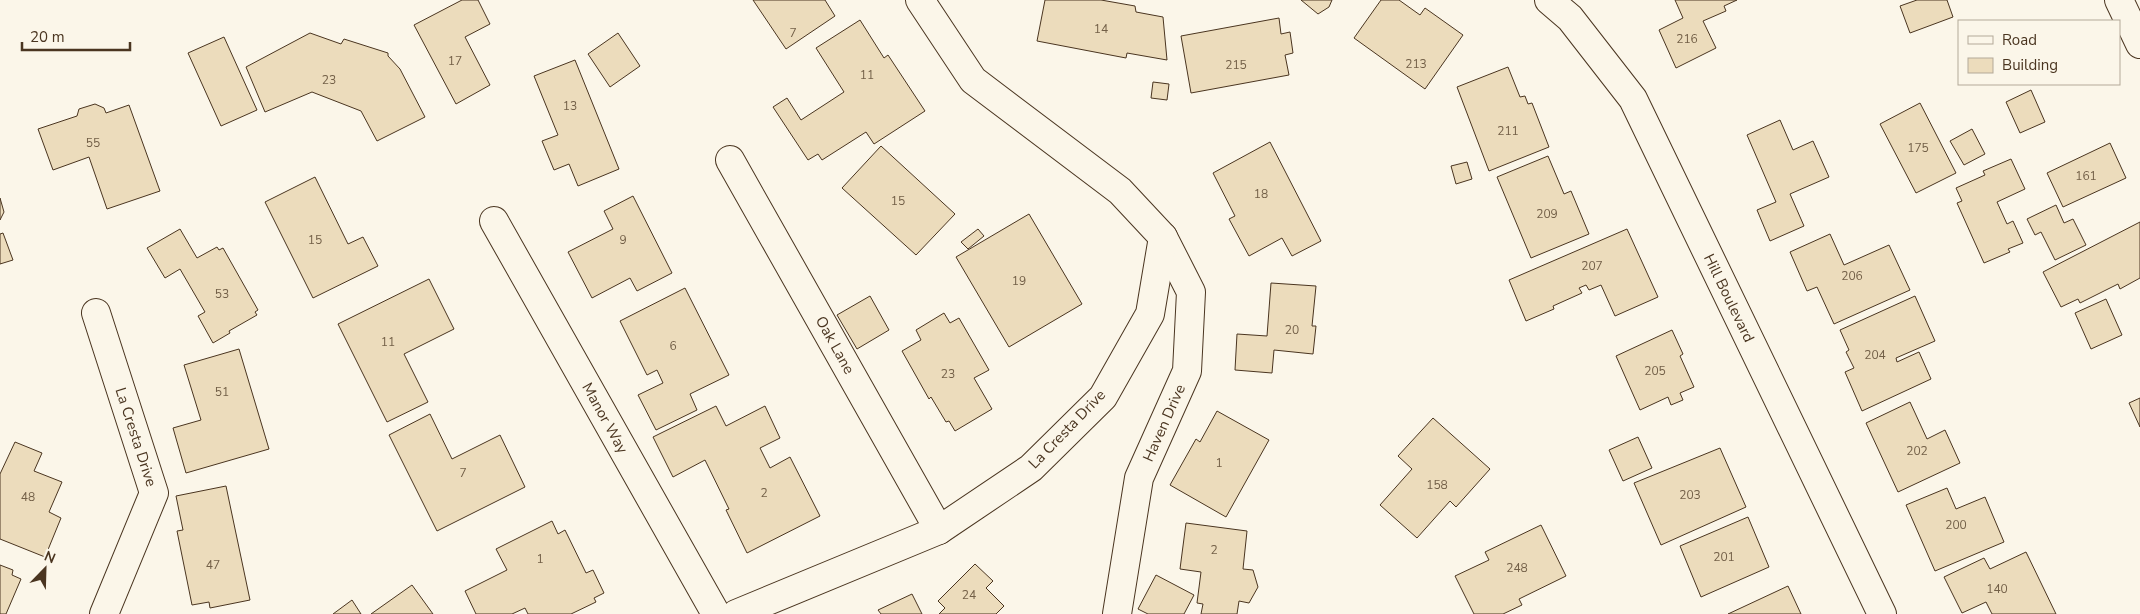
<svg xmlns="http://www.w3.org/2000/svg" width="2140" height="614" font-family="'Nunito Sans',sans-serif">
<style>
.building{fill:#ecdcbc;stroke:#4a3520}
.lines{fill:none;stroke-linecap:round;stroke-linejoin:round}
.minor-casing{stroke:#4a3520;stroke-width:30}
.minor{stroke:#fbf6e9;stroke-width:28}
.labels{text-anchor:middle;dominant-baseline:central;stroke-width:4;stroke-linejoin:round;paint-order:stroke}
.number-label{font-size:12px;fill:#725f47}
.street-label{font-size:15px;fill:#4a3520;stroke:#fbf6e9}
</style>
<rect width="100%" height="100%" fill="#fbf6e9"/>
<!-- building -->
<g class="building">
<polygon points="462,0 478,0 490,24 465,37 490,85 456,104 414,25"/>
<polygon points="753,0 825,0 835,16 786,49"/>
<polygon points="1045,0 1101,0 1135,6 1136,12 1163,17 1167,60 1127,53 1126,58 1037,41"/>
<polygon points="1301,0 1332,0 1329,7 1318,14"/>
<polygon points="1381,0 1399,0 1420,15 1425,8 1463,35 1425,89 1354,38"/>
<polygon points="1675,0 1737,0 1724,6 1726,11 1703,21 1716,48 1676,68 1659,30 1683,18"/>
<polygon points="1917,0 1947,0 1953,17 1910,33 1900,6"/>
<polygon points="1279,18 1281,34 1290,32 1293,53 1285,55 1289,75 1191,93 1181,36"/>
<polygon points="860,20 884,58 888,55 925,111 874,144 866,132 822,160 818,154 808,160 773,107 787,98 801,120 844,92 816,48"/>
<polygon points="310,33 341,44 344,39 388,53 388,56 400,69 425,117 377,141 361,111 312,92 265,112 246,67"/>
<polygon points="618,33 640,66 610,87 588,54"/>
<polygon points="224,37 257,110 221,126 188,53"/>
<polygon points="575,60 619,169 578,186 569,164 554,170 542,141 558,135 534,76"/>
<polygon points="1508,67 1520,97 1525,96 1528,104 1532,103 1549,147 1489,171 1457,87"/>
<polygon points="1153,82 1169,84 1167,100 1151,98"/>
<polygon points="2031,90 2045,122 2020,133 2006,102"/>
<polygon points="1920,103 1956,173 1916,193 1880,124"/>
<polygon points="95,104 104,108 106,113 129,105 160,191 107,209 89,157 53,170 38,129 77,116 79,109"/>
<polygon points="1780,120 1793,150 1813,141 1829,177 1790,194 1804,226 1770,241 1757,210 1776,202 1747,135"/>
<polygon points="1972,129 1985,154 1964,165 1950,141"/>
<polygon points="1270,142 1321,241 1292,256 1282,238 1249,256 1229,219 1235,216 1213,173"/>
<polygon points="2110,143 2126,178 2063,207 2047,173"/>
<polygon points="881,146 955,214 916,255 842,188"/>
<polygon points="1548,156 1564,194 1571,191 1589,234 1531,258 1497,177"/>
<polygon points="2011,159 2025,189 1997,202 2007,224 2013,221 2023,243 2008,249 2010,252 1984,263 1957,203 1962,201 1956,188 1985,175 1983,171"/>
<polygon points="1467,162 1472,179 1456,184 1451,166"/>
<polygon points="315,177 348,244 363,237 378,266 313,298 265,202"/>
<polygon points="633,196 672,273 637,291 630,278 592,298 568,252 613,229 604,211"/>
<polygon points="0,198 4,212 0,220"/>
<polygon points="2056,205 2064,223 2073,219 2086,245 2055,260 2041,232 2035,235 2027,219"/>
<polygon points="1029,214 1082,304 1009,347 956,257"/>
<polygon points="2140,222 2140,278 2120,289 2118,284 2080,303 2078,299 2061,307 2043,272"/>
<polygon points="180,229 197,258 217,247 219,250 223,248 258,310 255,312 257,315 229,331 230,333 213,343 198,316 205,312 180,269 165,278 147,248"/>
<polygon points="978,229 984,236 968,249 961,242"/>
<polygon points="1627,229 1658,297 1615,316 1601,285 1589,290 1586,285 1579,288 1582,293 1553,306 1554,309 1526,321 1509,280"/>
<polygon points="3,233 13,260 0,264 0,234"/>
<polygon points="1830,234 1844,265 1889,245 1910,290 1834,324 1817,287 1807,291 1790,252"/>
<polygon points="429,279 454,329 404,354 428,402 387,422 338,324"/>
<polygon points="1271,283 1316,286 1312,326 1316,326 1313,354 1274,350 1272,373 1235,370 1237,334 1267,336"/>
<polygon points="685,288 729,375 690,394 697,410 656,430 638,395 663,383 657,370 647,375 620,321"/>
<polygon points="870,296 889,330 857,349 837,315"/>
<polygon points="1915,296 1935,341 1896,358 1897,362 1919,352 1931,379 1862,411 1845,372 1854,368 1846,352 1849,350 1840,330"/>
<polygon points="2106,299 2122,335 2091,349 2075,313"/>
<polygon points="944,313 950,323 959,318 989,370 974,378 992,409 955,431 949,421 946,422 931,397 929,399 902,351 921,340 916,330"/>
<polygon points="1672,330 1683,354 1680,356 1694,387 1680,393 1683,400 1671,405 1668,397 1640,410 1616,356"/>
<polygon points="239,349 269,449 186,473 173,428 201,420 184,365"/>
<polygon points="2140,398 2140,427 2129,403"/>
<polygon points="1910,402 1927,439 1945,430 1960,463 1898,492 1866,423"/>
<polygon points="716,406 726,426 765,406 780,438 760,448 770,468 790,457 820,516 747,553 726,510 729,509 705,460 673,477 653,437"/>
<polygon points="1217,411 1269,440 1226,517 1170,485 1196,439 1200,442"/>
<polygon points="430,414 452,459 500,435 525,487 437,531 389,435"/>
<polygon points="1433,418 1490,469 1456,507 1450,501 1417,538 1380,505 1412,469 1398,456"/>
<polygon points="1638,437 1652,468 1623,481 1609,450"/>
<polygon points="15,442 42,453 34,471 62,482 49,512 61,518 45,557 0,539 0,474"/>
<polygon points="1720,448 1746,507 1661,545 1634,483"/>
<polygon points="226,486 250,600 210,608 209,602 192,605 177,531 183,530 176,496"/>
<polygon points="1947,488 1956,509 1985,497 2004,542 1935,571 1906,505"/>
<polygon points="1748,517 1769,567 1701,597 1680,546"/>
<polygon points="552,521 558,534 565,530 586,573 593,570 604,593 594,598 596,602 571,614 528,614 525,608 512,614 476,614 465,591 507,570 496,549"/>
<polygon points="1186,523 1247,531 1243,569 1253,570 1258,587 1249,603 1239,601 1237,614 1201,614 1203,604 1197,603 1201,572 1180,569"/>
<polygon points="1541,525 1566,576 1519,599 1522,605 1503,614 1474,614 1455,576 1489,560 1485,552"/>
<polygon points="2026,552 2056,614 1992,614 1986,602 1962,613 1944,577 1984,558 1990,569"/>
<polygon points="975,564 993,581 986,588 1004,606 996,614 939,614 945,608 938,601"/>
<polygon points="0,565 13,570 12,575 21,579 6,614 0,614"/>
<polygon points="1156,575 1194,595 1184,614 1148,614 1138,609"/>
<polygon points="412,585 433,614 371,614"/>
<polygon points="1788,586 1801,614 1728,614"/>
<polygon points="912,594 922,614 881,614 878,610"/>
<polygon points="352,600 361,614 333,614"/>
</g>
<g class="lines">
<!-- minor casing -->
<g class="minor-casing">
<g id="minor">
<polyline points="920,0 973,80 1120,191 1163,237 1191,292 1187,371 1139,478 1117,614"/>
<polyline points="1549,0 1570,18 1633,99 1882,614"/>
<polyline points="2119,0 2140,44"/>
<polyline points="730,160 939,530"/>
<polyline points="494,221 716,614"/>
<polyline points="96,313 154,493 104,614"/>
<polyline points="736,614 939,530 1031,468 1103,397 1150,314 1163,237"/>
</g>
</g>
<!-- minor -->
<use href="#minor" class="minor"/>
</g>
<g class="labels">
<!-- number labels -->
<g class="number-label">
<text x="1101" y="29">14</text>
<text x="793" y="33">7</text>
<text x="1687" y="39">216</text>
<text x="455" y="61">17</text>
<text x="1416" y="64">213</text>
<text x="1236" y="65">215</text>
<text x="867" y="75">11</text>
<text x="329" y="80">23</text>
<text x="570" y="106">13</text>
<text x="1508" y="131">211</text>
<text x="93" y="143">55</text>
<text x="1918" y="148">175</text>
<text x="2086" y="176">161</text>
<text x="1261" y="194">18</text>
<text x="898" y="201">15</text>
<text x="1547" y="214">209</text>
<text x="315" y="240">15</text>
<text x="623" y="240">9</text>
<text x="1592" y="266">207</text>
<text x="1852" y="276">206</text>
<text x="1019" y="281">19</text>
<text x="222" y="294">53</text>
<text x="1292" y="330">20</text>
<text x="388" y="342">11</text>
<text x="673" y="346">6</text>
<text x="1875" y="355">204</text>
<text x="1655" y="371">205</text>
<text x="948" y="374">23</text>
<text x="222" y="392">51</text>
<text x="1917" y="451">202</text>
<text x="1219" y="463">1</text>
<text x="463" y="473">7</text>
<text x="1437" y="485">158</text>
<text x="764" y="493">2</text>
<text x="1690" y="495">203</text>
<text x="28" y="497">48</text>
<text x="1956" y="525">200</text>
<text x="1214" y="550">2</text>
<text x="1724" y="557">201</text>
<text x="540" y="559">1</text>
<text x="213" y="565">47</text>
<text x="1517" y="568">248</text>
<text x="1997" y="589">140</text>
<text x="969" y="595">24</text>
</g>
<!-- street labels -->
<g class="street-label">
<text transform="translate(1729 298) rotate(64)">Hill Boulevard</text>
<text transform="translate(835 345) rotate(61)">Oak Lane</text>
<text transform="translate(605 418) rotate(61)">Manor Way</text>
<text transform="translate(1164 423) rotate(-66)">Haven Drive</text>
<text transform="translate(1067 429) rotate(-46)">La Cresta Drive</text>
<text transform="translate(136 437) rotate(72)">La Cresta Drive</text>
</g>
</g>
<!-- legend -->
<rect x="1958" y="20" width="162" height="65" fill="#fbf6e9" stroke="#b4a999"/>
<rect x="1968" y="36" width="25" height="8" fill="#fbf6e9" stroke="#b4a999"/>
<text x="2002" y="45" font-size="15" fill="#4a3520">Road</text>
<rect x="1968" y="58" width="25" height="15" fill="#ecdcbc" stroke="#b4a999"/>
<text x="2002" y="70" font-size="15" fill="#4a3520">Building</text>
<!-- north arrow -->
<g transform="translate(45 569) rotate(23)" stroke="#fbf6e9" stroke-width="4" paint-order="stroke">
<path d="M0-4L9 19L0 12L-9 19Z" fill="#4a3520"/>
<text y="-8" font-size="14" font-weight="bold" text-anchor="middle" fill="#4a3520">N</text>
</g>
<!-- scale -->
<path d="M22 42v8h108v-8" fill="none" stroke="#4a3520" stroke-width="2.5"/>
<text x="30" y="42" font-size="15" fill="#4a3520" stroke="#fbf6e9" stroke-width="4" paint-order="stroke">20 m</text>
</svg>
